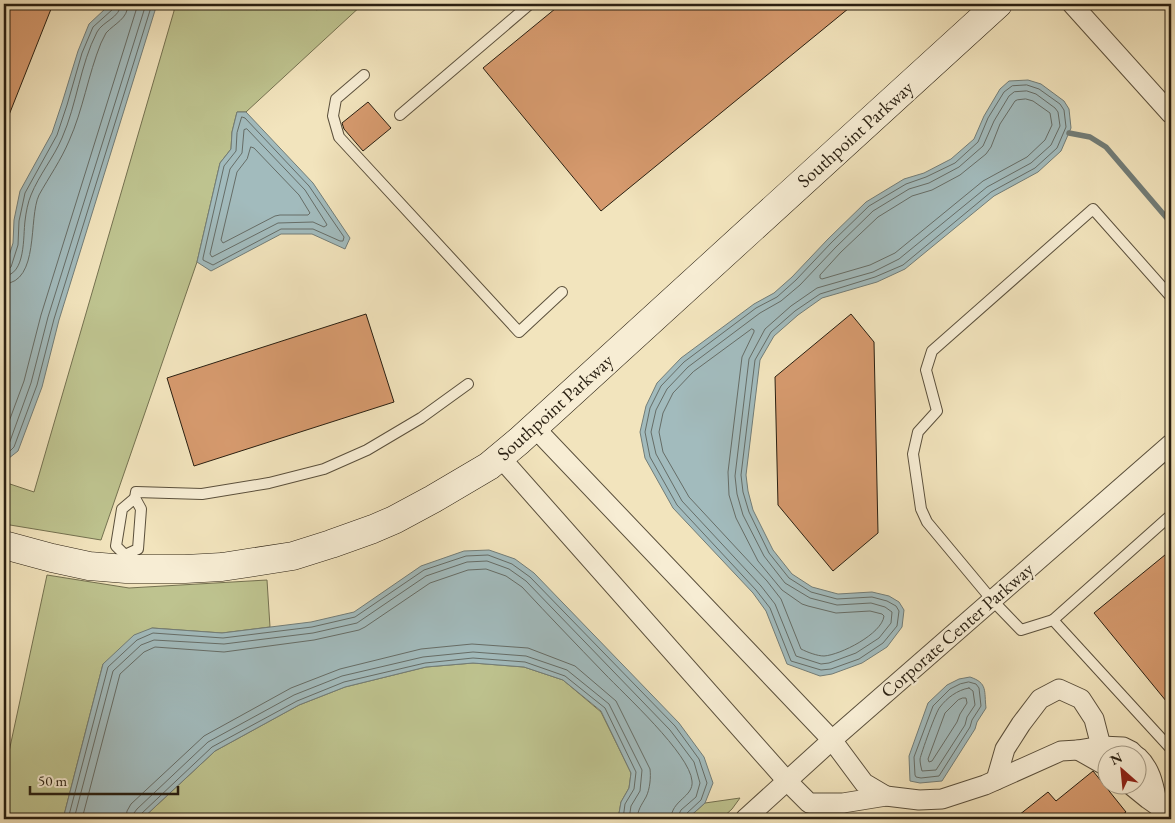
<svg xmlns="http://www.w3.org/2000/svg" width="1175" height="823" font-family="'EB Garamond',serif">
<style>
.green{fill:#bec38f;stroke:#747150}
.water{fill:#a2bbbd;stroke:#727d78}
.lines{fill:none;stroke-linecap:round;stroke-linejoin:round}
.shore{stroke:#666d67;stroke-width:1}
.stream{stroke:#727d78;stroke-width:5.5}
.building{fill:#d69a6e;stroke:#291f11}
.service-casing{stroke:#5b503c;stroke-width:12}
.minor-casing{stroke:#5b503c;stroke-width:21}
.secondary-casing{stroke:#291f11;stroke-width:29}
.service{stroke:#f7edd4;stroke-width:10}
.minor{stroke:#f7edd4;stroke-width:19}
.secondary{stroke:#f7edd4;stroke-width:28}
.labels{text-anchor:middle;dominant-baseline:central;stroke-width:4.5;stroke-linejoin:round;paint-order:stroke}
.street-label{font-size:19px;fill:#291f11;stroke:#f7edd4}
</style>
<rect width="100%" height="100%" fill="#f2e4bd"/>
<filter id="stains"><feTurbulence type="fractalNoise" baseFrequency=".004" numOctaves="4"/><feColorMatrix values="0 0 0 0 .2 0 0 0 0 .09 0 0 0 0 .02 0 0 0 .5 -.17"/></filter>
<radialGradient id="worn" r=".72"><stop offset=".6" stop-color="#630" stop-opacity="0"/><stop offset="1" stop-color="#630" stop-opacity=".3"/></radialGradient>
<!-- green -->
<g class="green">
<polygon points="174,4 308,4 308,5 317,10 324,4 363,4 246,112 237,112 232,132 231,149 220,163 197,262 101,540 4,524 4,482 34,492 174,11"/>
<polygon points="47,575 129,588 267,580 270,627 222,633 152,628 103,664 63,819 4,819 4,775"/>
<polygon points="473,663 524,667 563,680 601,712 631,773 629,788 621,802 618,819 142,819 215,751 299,705 345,687 426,667"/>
<polygon points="740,798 732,809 721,819 687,819 705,803"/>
</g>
<!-- water -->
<g class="water">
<polygon points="112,4 157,4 59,320 42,387 18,451 4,462 4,272 13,243 14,220 20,191 52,133 62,103 78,51 89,24 105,9"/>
<polygon points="1028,80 1041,84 1064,101 1069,109 1071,128 1061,151 1038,172 994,196 905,269 877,282 822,298 798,315 774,336 760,360 746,475 748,491 753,510 773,550 792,574 812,587 838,594 872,592 889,596 899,602 904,610 902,627 887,647 862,663 832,674 820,676 787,664 766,611 753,593 673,508 645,458 640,432 646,406 657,383 681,358 754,304 774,293 792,277 828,239 866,202 904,179 924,173 951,159 974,139 984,116 1000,89 1009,81"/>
<polygon points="237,112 246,112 313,183 350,238 345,249 312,234 281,234 211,271 197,262 220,163 231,149 232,132"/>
<polygon points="489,550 515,559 534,573 679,723 704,757 713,783 705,803 687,819 618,819 621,802 629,788 631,773 601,711 563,680 524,667 473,663 426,667 345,687 299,705 215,751 142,819 63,819 103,664 134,635 152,628 222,633 311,622 354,612 421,566 464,551"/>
<path d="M970 677C988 683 984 691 986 708L977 722 975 729 942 781 920 783 910 781 909 756 928 703 947 685 959 679Z"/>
</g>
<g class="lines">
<!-- shore -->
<g class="shore">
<polygon points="1027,85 1039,89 1060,104 1064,110 1066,127 1057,148 1035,168 991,192 903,265 875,277 820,294 795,311 771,332 755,360 741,475 743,492 749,512 769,553 789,578 811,592 837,599 872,597 887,601 896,606 899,611 897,626 883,643 859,659 831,669 821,670 791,661 770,608 756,590 677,505 650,457 645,432 650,408 661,386 684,362 756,308 777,297 796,280 831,243 869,206 906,184 926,177 955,163 978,142 988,118 1004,92 1012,86"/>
<polygon points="1027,91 1036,94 1055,108 1058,112 1060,126 1051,145 1031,163 987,187 899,259 873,272 817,288 791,306 765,329 749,359 735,476 737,494 743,515 764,556 785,583 810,598 837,605 871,603 885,607 892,612 891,623 879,638 856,653 829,663 821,664 796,656 775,604 761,586 682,501 656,454 651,432 656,410 667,389 688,367 760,313 781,301 800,285 836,247 873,211 909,189 929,183 959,167 983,146 994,121 1009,96 1014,92"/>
<polygon points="1026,99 1033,101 1050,113 1052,125 1045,140 1027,157 983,181 895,253 870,265 822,279 820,278 820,275 841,252 878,217 912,196 932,190 960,175 986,154 991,147 1000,124 1015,101 1017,100"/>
<polygon points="242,117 245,118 309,186 344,237 343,241 340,241 313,229 281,229 213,265 203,260 203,258 224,166 236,151 237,133"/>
<polygon points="247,129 305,190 326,223 327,225 324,227 313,222 278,223 212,257 210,254 230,169 242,153 244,130"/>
<polygon points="251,147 254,148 299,195 310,213 308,215 280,215 275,216 223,243 221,240 237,172 247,159"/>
<polyline points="4,270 8,269 11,267 18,245 19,221 25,193 57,135 67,105 82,53 93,27 113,9 114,4"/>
<path d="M4 276C26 275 23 236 25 221 26 212 28 202 31 195 39 175 54 157 62 138 77 104 80 65 97 32 103 21 120 18 121 4"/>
<path d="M4 284C40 282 28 218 39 195 49 177 61 160 69 141 83 110 88 75 101 43 103 40 104 36 106 33 115 23 128 19 128 4"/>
<path d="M752 329 754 330V332L742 357 728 472 729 495 736 518 758 561 782 590 802 604 808 606 836 613 870 611 882 614 884 616C882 634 840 655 824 656 817 656 807 652 801 649L781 599 767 581 689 497 663 452 659 432 663 413 673 393 693 372Z"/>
<polyline points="4,435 24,381 41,315 138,4"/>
<polyline points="4,448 9,444 31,383 48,317 146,4"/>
<polyline points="4,457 14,447 37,385 54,319 152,4"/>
<polygon points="969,682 976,684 979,688 981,706 972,720 970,727 939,776 921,778 916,777 915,775 914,757 933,706 950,689 960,684"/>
<path d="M969 688 973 691 975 705 967 717 965 725 936 770 922 771C921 767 920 763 920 759 921 754 936 711 940 707 947 698 957 690 969 688Z"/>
<polygon points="963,698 966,698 967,703 960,714 957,722 932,761 929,762 928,759 945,713 958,700"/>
<polyline points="68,819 108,667 137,640 153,633 223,638 312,627 355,617 424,570 466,556 488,555 512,564 530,577 675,726 699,759 707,783 701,800 686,814 684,819"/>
<polyline points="74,819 113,671 141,645 154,640 224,644 313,633 357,623 426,576 467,562 487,561 509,569 526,581 670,730 694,762 700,783 696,797 681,810 679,814 678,819"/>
<path d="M82 819 120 674 144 652 155 647 224 652 314 640 359 630 365 627 430 583 468 570 486 569 506 576 522 587C549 616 576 644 604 673 624 694 690 754 692 781 694 797 671 800 671 819"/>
<path d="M126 819 127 811 131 804 204 736 291 688 340 669 421 649 472 644 528 648 575 666 616 701 650 769C651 777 650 789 646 797 641 806 638 809 637 819"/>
<polyline points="133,819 134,813 137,809 208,742 294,695 342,676 423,657 473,652 526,656 567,670 609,704 642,770 640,791 631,806 629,819"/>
<polyline points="139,819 141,814 212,747 297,701 344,682 425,663 473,658 525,662 565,676 605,708 636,772 634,789 625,804 623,819"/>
</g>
<!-- stream -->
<polyline class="stream" points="1069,133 1090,137 1106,147 1171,223"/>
</g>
<!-- building -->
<g class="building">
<polygon points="4,4 53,4 5,125 4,124"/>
<polygon points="561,4 854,4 601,211 483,68"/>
<polygon points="368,102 391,128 363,151 344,129 342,123"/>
<polygon points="366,314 394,402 194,466 167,378"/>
<polygon points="851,314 874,342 878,533 833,571 778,505 775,377"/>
<polygon points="1171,550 1171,707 1094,613"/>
<polygon points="1093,771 1126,812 1116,819 1014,819 1048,792 1056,801"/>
</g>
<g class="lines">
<!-- service casing -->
<g class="service-casing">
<g id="service">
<polyline points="364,75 336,99 333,116 339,137 519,332 562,292"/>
<polyline points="400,115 530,4"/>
<polyline points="1171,297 1093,209 932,351 926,370 937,411 918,432 913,454 921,509 927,522 992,600 1021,630 1053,620 1171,749"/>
<polyline points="135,498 136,492 202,494 269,483 324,469 367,450 421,418 468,384"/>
<polygon points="135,498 141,509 138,549 125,555 116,546 122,509"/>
<polyline points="1053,620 1171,515"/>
</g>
</g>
<!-- minor casing -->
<g class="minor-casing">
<g id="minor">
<polyline points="1072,4 1171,114"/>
<polyline points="534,427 832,740 864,783 886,796"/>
<polyline points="500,457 787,781 809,803 843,803 886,796 919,800 942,799 985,785 1061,751 1078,750 1101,746 1123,747 1131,751 1136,756"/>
<polyline points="1078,750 1108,767"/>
<path d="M1138 757C1152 770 1154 788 1158 806"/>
<polyline points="996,780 1005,749 1021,724 1040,699 1059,689 1081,699 1094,719 1101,746"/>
<polyline points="1132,786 1148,799 1158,806 1169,819"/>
<polyline points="745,819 832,740 1171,444"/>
</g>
</g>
<!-- secondary casing -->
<g class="secondary-casing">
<polyline id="secondary" points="4,545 52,558 89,566 126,569 185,569 222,567 293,556 331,544 373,529 394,520 433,499 489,466 519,441 998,4"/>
</g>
<!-- service -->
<use href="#service" class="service"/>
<!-- minor -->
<use href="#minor" class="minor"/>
<!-- secondary -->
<use href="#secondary" class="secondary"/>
</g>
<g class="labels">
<!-- street labels -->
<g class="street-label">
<text transform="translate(855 134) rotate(-42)">Southpoint Parkway</text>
<text transform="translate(555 407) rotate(-42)">Southpoint Parkway</text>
<text transform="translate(957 630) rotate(-41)">Corporate Center Parkway</text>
</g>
</g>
<!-- margin -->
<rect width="1175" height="823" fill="none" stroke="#f2e4bd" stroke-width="20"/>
<rect x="5" y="5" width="1165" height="813" fill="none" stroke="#291f11" stroke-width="2.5"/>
<rect x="10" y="10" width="1155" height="803" fill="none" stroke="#291f11"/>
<!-- north arrow -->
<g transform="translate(1122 770) rotate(333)"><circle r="24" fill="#f7edd4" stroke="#a59b86"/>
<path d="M0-4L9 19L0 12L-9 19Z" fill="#8f2418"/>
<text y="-8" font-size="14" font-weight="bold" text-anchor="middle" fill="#291f11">N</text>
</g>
<!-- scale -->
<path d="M30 786v8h148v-8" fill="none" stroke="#291f11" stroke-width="2.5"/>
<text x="38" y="786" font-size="15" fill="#291f11" stroke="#f7edd4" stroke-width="4" paint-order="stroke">50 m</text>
<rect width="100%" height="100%" filter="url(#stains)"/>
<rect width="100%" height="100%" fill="url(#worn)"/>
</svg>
